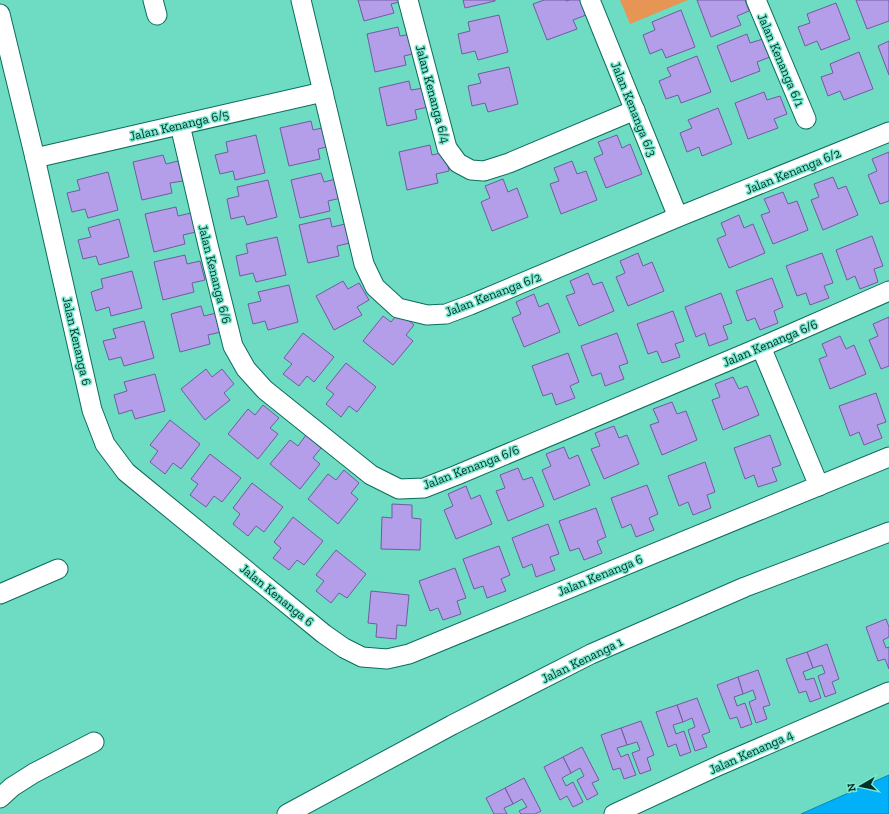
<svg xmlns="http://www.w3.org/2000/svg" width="889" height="814" font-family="'Zilla Slab',serif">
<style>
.green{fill:#e79555}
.water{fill:#01b0f9;stroke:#018aba}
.building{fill:#b49ee9;stroke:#715ba0}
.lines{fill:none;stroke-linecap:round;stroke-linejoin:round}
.minor-casing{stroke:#0c6d5d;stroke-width:21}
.minor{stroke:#fff;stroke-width:19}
.labels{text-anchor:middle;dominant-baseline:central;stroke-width:3;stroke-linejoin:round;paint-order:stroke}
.street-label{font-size:13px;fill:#003128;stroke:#7ce8d0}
</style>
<rect width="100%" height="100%" fill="#6edbc3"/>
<!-- green -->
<polygon class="green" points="620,0 688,0 630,24"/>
<!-- water -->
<polygon class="water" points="889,775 889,814 801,814"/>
<!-- building -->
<g class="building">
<polygon points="358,0 404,0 404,1 391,4 394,13 364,21"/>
<polygon points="463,0 495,0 495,1 465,8"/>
<polygon points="544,0 566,0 566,1 570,0 580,0 586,15 573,20 577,29 547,40 533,4"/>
<polygon points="697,0 745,0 749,11 737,16 741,25 711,37"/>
<polygon points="856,0 889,0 889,21 867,29"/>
<polygon points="836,3 850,39 821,50 817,41 805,46 798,27 810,23 807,14"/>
<polygon points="681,10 695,47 666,58 662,49 650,54 643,35 655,30 652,22"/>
<polygon points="499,15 508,52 478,60 475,51 462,54 458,34 470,31 468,22"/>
<polygon points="398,27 400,36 412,34 417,53 404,56 406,65 375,72 367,34"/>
<polygon points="747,34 750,43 763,39 770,57 757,62 760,71 731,82 717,46"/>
<polygon points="889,41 889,75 878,46"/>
<polygon points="859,52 873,89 844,100 840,91 828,96 821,77 833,73 830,64"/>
<polygon points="697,56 711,92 681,103 678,95 666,99 659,81 671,76 667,68"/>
<polygon points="509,67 518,104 488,112 485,103 472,106 468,86 481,83 478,74"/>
<polygon points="409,81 411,90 424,88 428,107 415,110 417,119 387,126 379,88"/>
<polygon points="764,92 767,100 780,96 787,114 774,119 778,128 748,139 735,103"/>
<polygon points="718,108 732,144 702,156 699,147 687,152 680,133 692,128 688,120"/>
<polygon points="311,121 313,130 326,127 331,146 318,149 320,159 289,166 280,128"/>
<polygon points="256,135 265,173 235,180 233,171 220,174 215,155 228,152 226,142"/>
<polygon points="617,135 622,148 630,144 642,174 606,188 594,158 603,154 598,142"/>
<polygon points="430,145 432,155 445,152 449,171 436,174 438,183 407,190 399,152"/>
<polygon points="889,152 889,201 880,204 868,175 877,171 872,159"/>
<polygon points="163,155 166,164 178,161 183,181 170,183 172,193 142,200 133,162"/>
<polygon points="572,161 577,174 586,171 597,200 561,214 550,184 559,181 554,168"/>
<polygon points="108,172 118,210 88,218 85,209 72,212 67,193 80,190 77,180"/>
<polygon points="321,173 324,182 336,179 341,198 328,201 330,211 300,218 291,180"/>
<polygon points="833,177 838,189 846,186 858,215 823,230 811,200 819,197 814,184"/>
<polygon points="503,179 508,192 517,188 528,217 492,231 481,202 490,198 485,186"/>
<polygon points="268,180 277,217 247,225 244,216 231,219 227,199 239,196 237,187"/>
<polygon points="783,192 788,204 797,201 808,230 773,244 761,215 770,212 764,199"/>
<polygon points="176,207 178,216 191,213 196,232 183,235 185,244 154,252 145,214"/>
<polygon points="739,215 744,228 753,224 765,253 729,268 717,239 726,235 721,223"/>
<polygon points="330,218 332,227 345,224 350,243 337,246 339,256 308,263 299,225"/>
<polygon points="119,219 129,257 99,265 96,256 83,259 78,240 91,237 88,228"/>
<polygon points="872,236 883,266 874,269 878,282 860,289 855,276 847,280 836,250"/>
<polygon points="277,237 286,275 256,282 253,273 240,276 236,256 248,253 246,244"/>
<polygon points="638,253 643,266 652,262 664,291 628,306 616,277 625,273 620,261"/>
<polygon points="822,253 833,283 824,286 829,298 810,305 806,293 797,296 786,266"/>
<polygon points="185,255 187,264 200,261 205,280 192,283 194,292 163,300 154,262"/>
<polygon points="132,271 142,308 111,316 109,307 96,311 91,292 103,288 101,279"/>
<polygon points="588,273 593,285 602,282 614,311 579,326 566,296 575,293 570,281"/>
<polygon points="772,278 783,307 774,311 778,323 760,330 755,318 747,321 736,291"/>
<polygon points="343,281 348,289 359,283 369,300 357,307 362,315 334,330 316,296"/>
<polygon points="289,285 298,322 268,330 265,321 253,324 248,304 261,301 258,292"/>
<polygon points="721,293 732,323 723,326 728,339 709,346 705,333 696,337 685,307"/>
<polygon points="534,294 539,307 548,303 560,332 524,347 512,318 521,314 516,302"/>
<polygon points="201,306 204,316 216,313 221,332 208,335 210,344 180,352 171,314"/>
<polygon points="673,311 684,341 675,344 680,357 662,363 657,351 648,354 637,324"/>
<polygon points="399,312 414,325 406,335 413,341 393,365 363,341 383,316 391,322"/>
<polygon points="889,317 889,366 881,369 869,340 878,336 873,324"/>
<polygon points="144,321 154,358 124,366 121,357 109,360 103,341 116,338 113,329"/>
<polygon points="303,333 334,357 314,382 307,376 299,386 283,374 292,364 284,358"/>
<polygon points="617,333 628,363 619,366 624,379 605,386 601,373 592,376 581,346"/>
<polygon points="840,336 846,349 854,345 866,374 830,389 819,359 827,356 822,344"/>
<polygon points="568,353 579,382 570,386 575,398 556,405 552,393 543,396 532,366"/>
<polygon points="346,363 376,387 357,412 349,406 341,417 326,404 334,394 326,388"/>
<polygon points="206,369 212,377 222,369 234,384 224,393 230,400 205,420 181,389"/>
<polygon points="155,374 165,411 135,419 132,410 119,414 114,395 127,391 124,382"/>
<polygon points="733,377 739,389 747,386 759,415 723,430 712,400 720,397 715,384"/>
<polygon points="876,393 886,422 877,425 882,438 864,445 859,432 850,436 839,406"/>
<polygon points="672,402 677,414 686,411 697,440 662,455 650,425 659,422 653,409"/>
<polygon points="263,405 279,418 270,428 278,434 258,459 228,434 248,409 255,415"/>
<polygon points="170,420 200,444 181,469 173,463 165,474 150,462 158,451 150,445"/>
<polygon points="614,426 619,438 627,435 639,464 604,479 591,449 600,446 595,433"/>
<polygon points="306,435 321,448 313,458 320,464 300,489 270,464 290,440 298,446"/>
<polygon points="770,435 781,465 772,468 777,481 758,487 754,475 745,479 734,448"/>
<polygon points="564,447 569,459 578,455 590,485 554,500 542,470 551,466 546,454"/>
<polygon points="210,454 241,478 222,502 214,496 206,507 190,495 198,484 191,479"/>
<polygon points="705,462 715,492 707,495 711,508 693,515 688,502 679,506 668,476"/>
<polygon points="518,468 523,480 532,477 544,506 508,521 496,491 505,488 500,475"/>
<polygon points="344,470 359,483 351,493 358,499 338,524 308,499 328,474 336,480"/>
<polygon points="252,483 283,507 264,532 256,526 248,536 233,524 240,514 233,508"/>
<polygon points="647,485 658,514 649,518 654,530 636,537 631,524 622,528 611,498"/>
<polygon points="466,486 471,499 480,495 492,524 456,539 444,510 453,506 448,494"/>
<polygon points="392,504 412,505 412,518 421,519 420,550 381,549 382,517 392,518"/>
<polygon points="596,508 606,537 597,541 602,553 584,560 579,548 570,551 559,521"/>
<polygon points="293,517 323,541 304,565 297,560 289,570 273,558 281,548 274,542"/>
<polygon points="548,524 559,554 550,557 555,570 536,577 532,564 523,568 512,538"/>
<polygon points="499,546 510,575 501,579 506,591 487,598 483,586 474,589 463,559"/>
<polygon points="336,550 366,574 347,598 339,593 331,603 316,591 324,581 316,575"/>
<polygon points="455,568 466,598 457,601 461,614 443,620 438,608 430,611 419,581"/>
<polygon points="371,591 409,595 406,626 397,625 396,639 376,637 377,624 368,623"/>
<polygon points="886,619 889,627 889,637 883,640 886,648 889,647 889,669 885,659 878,661 866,627"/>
<polygon points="827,644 839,679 832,682 836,693 825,697 818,676 825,673 822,665 813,668 807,652"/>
<polygon points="807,652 813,668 803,672 806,680 814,678 821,698 810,702 806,691 799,693 786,659"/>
<polygon points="758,670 770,705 763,707 767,719 756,723 749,702 756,699 753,690 743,694 738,677"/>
<polygon points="738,677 743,694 734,697 737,706 745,703 752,724 741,728 737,717 730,719 717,685"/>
<polygon points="697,698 710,732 702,735 707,747 695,751 688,730 695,727 692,718 683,722 677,705"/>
<polygon points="677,705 683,722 673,725 676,734 684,731 691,752 680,756 676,744 668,747 656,712"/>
<polygon points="641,721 654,755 647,758 651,770 640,774 632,753 640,750 637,742 627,745 621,728"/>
<polygon points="621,728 627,745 617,748 621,757 628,754 636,775 624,779 620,768 613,770 601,735"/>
<polygon points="582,747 599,780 592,783 598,794 587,800 577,780 584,776 580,768 571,773 563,757"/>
<polygon points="563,757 571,773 562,778 566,786 573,782 583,802 573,807 567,796 560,800 544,767"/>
<polygon points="524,778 541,811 535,814 521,814 519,811 527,807 522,799 513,804 505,788"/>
<polygon points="505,788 513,804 504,808 507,814 494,814 486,798"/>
</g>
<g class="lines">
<!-- minor casing -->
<g class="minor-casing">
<g id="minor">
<polyline points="153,0 157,15"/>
<polyline points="301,0 364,264 375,287 398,308 427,315 446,314 470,305 678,217 889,132"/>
<polyline points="408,0 447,148 458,163 471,170 484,171 509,163 635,110"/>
<polyline points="590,0 678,217"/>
<polyline points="756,0 806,119"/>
<polyline points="0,14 35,158 92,410 105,444 126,472 324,634 344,648 362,657 387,659 409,654 889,457"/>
<polyline points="180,125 208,245 233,346 246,369 265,390 371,475 399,489 424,488 457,475 761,347 889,291"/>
<polyline points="35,158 323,92"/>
<polyline points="761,347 819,486"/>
<polyline points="0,594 58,569"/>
<polyline points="0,798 12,787 34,773 94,742"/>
<polyline points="287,814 452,725 591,654 745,587 889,532"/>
<polyline points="614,814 720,765 889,692"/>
</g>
</g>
<!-- minor -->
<use href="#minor" class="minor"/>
</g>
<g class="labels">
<!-- street labels -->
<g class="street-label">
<text transform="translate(781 60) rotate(67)">Jalan Kenanga 6/1</text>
<text transform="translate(433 94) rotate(75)">Jalan Kenanga 6/4</text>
<text transform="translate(634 109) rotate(68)">Jalan Kenanga 6/3</text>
<text transform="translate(179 125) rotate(-13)">Jalan Kenanga 6/5</text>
<text transform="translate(793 171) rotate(-22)">Jalan Kenanga 6/2</text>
<text transform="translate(215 274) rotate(76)">Jalan Kenanga 6/6</text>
<text transform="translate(493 294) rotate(-21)">Jalan Kenanga 6/2</text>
<text transform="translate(77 341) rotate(77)">Jalan Kenanga 6</text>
<text transform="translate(770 343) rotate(-23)">Jalan Kenanga 6/6</text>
<text transform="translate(471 467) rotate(-21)">Jalan Kenanga 6/6</text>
<text transform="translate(600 575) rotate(-22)">Jalan Kenanga 6</text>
<text transform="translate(277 595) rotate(39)">Jalan Kenanga 6</text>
<text transform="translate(582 660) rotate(-26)">Jalan Kenanga 1</text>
<text transform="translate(751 752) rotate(-24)">Jalan Kenanga 4</text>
</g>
</g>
<!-- north arrow -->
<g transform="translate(861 786) rotate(261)" stroke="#7ce8d0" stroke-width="3" paint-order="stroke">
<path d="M0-3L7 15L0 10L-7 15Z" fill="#003128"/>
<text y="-6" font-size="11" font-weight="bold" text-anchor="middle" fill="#003128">N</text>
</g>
</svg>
